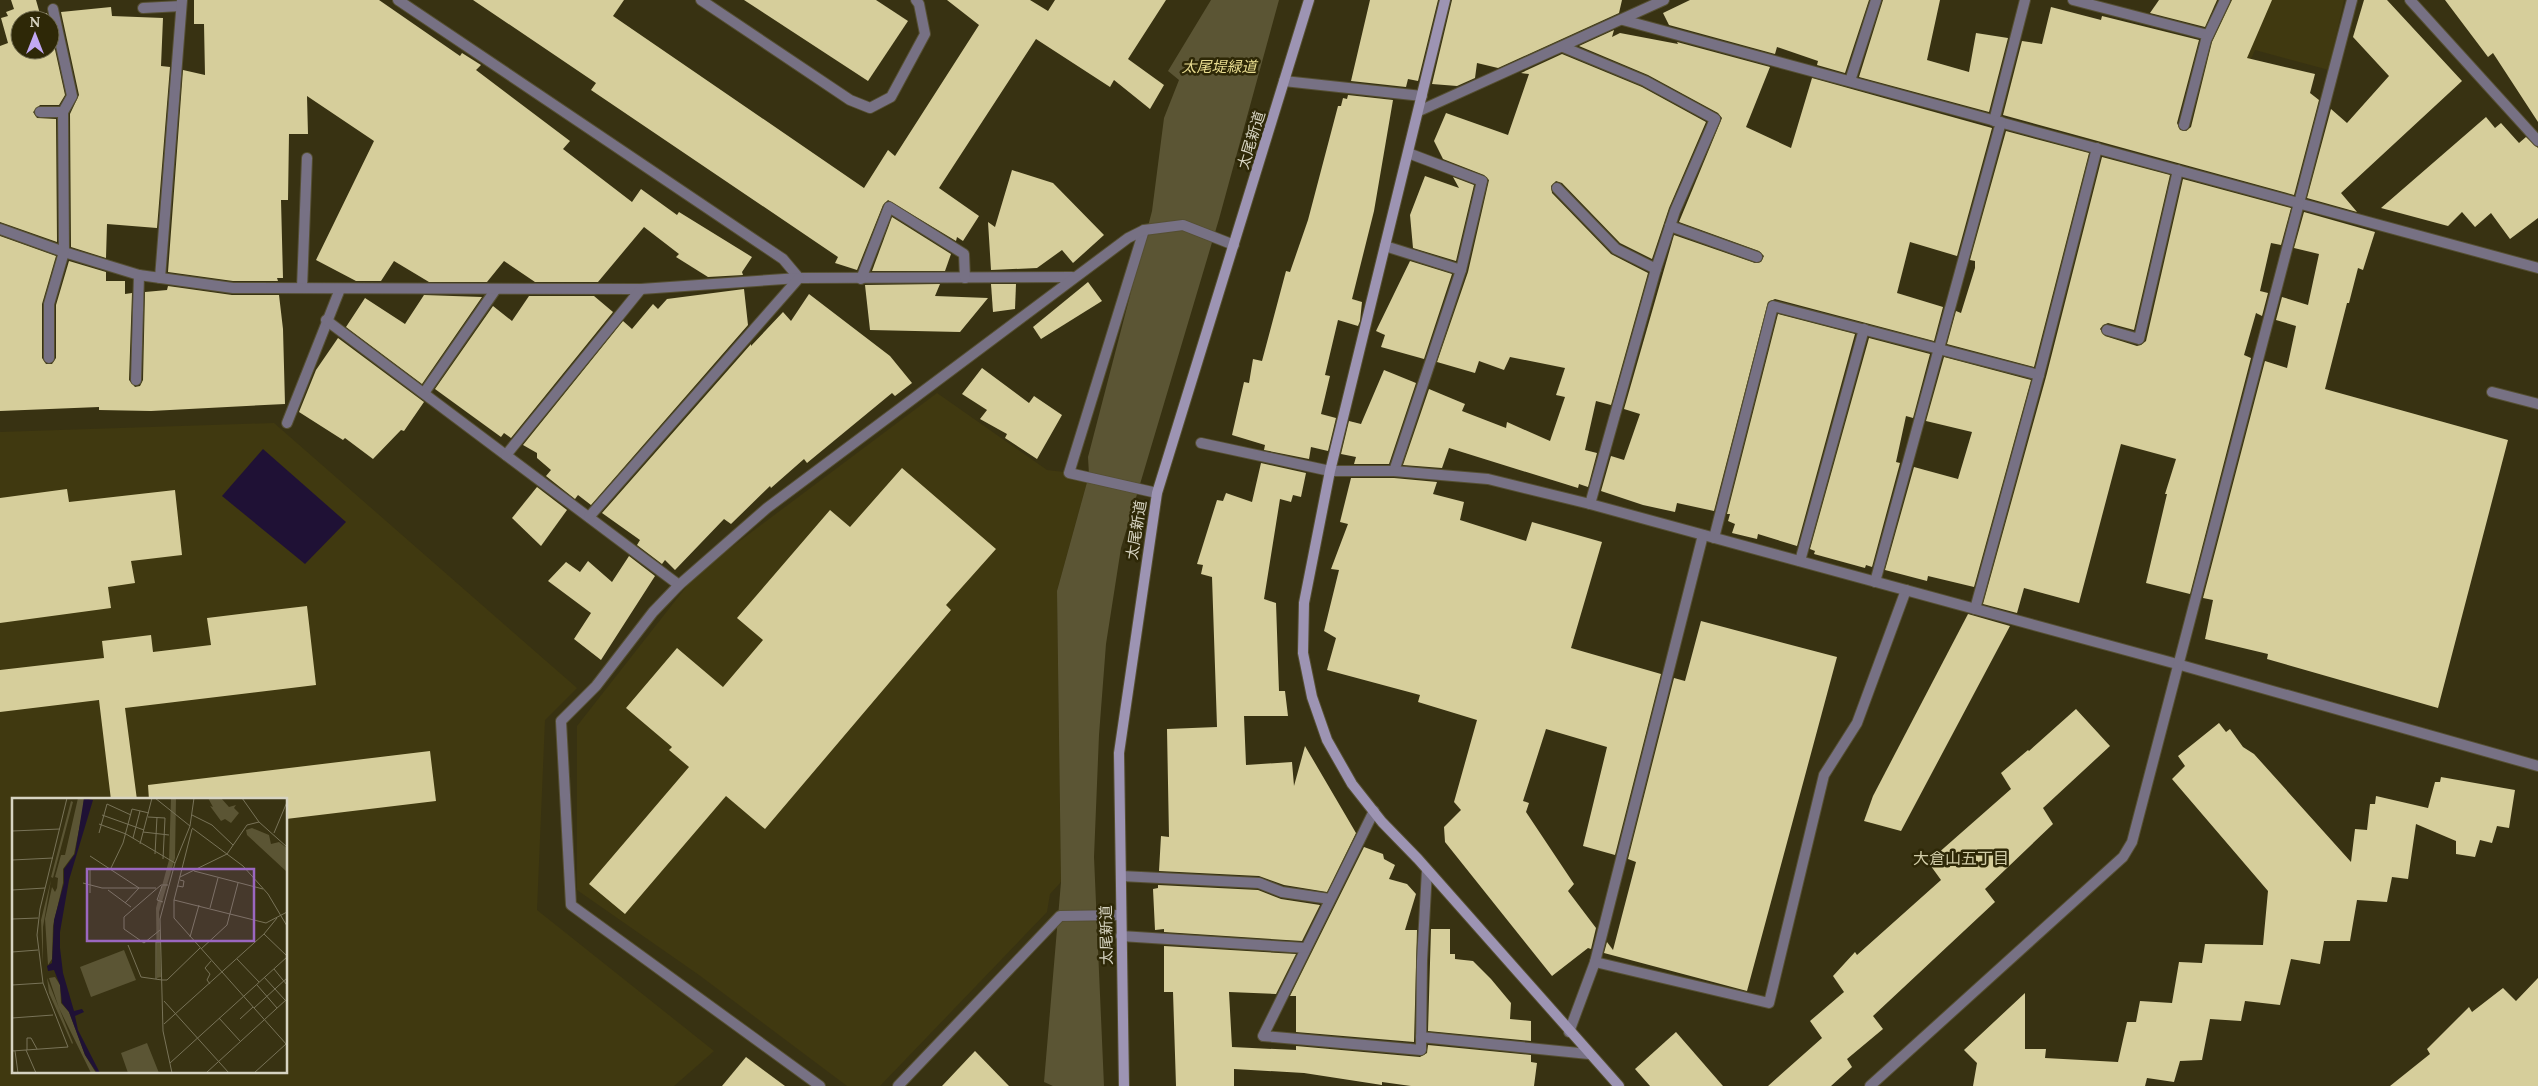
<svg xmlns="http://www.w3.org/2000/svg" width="2538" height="1086" font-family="Lora,'Noto Sans JP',serif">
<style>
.built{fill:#403910;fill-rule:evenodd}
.green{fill:#5b5534}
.water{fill:#1f1135}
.building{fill:#d6ce9b}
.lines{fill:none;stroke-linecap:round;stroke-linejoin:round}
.lane-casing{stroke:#554f32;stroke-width:12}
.street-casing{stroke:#554f32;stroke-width:12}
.secondary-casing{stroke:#554f32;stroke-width:12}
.lane{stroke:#777184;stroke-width:10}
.street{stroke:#777184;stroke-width:10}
.secondary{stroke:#9d94b3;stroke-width:10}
.labels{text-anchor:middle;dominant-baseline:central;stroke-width:5;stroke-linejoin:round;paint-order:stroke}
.park-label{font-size:15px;font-style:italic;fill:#e9dd91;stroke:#2e2807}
.street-label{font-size:15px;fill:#d7d4c2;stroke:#2e2807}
.neighbourhood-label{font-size:16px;fill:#d3cea9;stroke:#2e2807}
.inset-road{fill:none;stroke:#787358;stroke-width:1}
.view{fill:#9b67c0;fill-opacity:0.15;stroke:#9b67c0;stroke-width:2.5}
.inset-edge{fill:none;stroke:#d7d4c2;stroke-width:2.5}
</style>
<rect width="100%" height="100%" fill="#383212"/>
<!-- built -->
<g class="built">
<polygon points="2230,0 2344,0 2329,70 2255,50 2245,72 2206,61"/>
<polygon points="937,393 1047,470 1089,475 1057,591 1061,882 1050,894 1047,912 880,1086 847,1086 699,975 577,890 577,726 697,573"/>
<path d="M274 423 577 688 545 720 537 910 714 1051 674 1086H0V432ZM14 800H286V1072H14Z"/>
</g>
<!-- green -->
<polygon class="green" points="1211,0 1279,0 1219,219 1121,548 1106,644 1099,735 1094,857 1104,1086 1053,1086 1044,1082 1061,882 1057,591 1089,475 1088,457 1152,211 1164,118 1179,80 1168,71"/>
<!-- water -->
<polygon class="water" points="263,449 346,522 305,564 222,496"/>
<!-- building -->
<g class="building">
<polygon points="11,0 36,0 40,14 47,13 48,20 20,20 20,50 50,50 50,27 65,95 59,105 40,105 33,112 37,118 56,119 57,242 0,222 0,46 8,43 1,18 8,16 6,12 14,9"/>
<polygon points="194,0 379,0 460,56 462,53 481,65 476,70 570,141 563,149 632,202 641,189 677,215 679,212 752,257 742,272 743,275 708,277 676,257 679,254 644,227 598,282 535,282 504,261 487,282 429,282 394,261 381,281 356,281 316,260 374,141 307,96 308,134 289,134 288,200 281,200 283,278 277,278 278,281 233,281 168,272 183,70 205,75 204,24 194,24"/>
<polygon points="473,0 624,0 613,16 864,188 888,150 895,156 979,25 947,0 1030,0 1048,11 1055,0 1166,0 1128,59 1164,85 1150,109 1114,80 1110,87 1036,39 939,188 979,216 963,241 957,237 956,241 888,200 883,205 857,270 835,263 838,257 591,90 596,83"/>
<polygon points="744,0 876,0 908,21 868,81"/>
<polygon points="1370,0 1438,0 1418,81 1408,79 1406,87 1351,81"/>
<polygon points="1452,0 1622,0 1619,13 1498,68 1477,63 1475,78 1457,86 1432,84"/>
<polygon points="1690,0 1869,0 1845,73 1817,65 1818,61 1777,47 1775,54 1669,25 1663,13"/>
<polygon points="1883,0 1940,0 1927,60 1969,72 1976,33 2008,38 1989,112 1859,77"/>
<polygon points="2159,0 2217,0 2205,27 2150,13"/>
<polygon points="2232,0 2272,0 2247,58 2315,74 2310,93 2319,100 2294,195 2003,115 2022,41 2042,44 2051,7 2101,20 2102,16 2199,40 2177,123 2180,130 2186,131 2191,127 2212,42"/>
<polygon points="2364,0 2387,0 2462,81 2341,193 2357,212 2307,198 2331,109 2347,123 2389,76 2353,37"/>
<polygon points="2445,0 2538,0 2538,122 2493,53 2488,57"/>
<polygon points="111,7 112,16 163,18 161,66 170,67 157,228 107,224 106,258 71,247 70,114 79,95 61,12"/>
<polygon points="1614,30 1612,37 1620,33 1678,44 1677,42 1770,67 1746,127 1791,148 1812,78 1992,128 1957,256 1910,242 1897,293 1943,307 1934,341 1775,299 1768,302 1714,511 1677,503 1675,512 1643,505 1601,491 1611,456 1624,460 1640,414 1624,409 1674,235 1755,263 1761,262 1764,256 1759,251 1679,222 1722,118 1718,113 1648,75 1579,46"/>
<polygon points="1562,54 1642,87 1706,122 1669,208 1652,259 1620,243 1562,183 1556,181 1551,186 1552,193 1611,254 1648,273 1611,405 1596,401 1585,450 1597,453 1588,487 1579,484 1578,488 1449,448 1442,468 1403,465 1429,389 1465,404 1462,411 1506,428 1507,422 1550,441 1565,397 1556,395 1565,368 1510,357 1504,370 1479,361 1475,373 1437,362 1468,272 1489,180 1484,175 1443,159 1434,141 1446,113 1508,135 1529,74 1521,73"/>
<polygon points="1348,95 1393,100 1374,211 1352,299 1362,302 1360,321 1358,326 1338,320 1325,375 1330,376 1321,414 1336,418 1328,451 1311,447 1309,459 1264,450 1265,445 1232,435 1244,382 1249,383 1253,359 1262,361 1286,271 1290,272 1308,220 1338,106 1341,106 1343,98 1347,99"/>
<polygon points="2486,117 2495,128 2501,123 2519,143 2526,137 2538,148 2538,218 2510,239 2491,213 2475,227 2462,212 2448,226 2381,208"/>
<polygon points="2006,131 2089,153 2034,367 1947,344 1956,311 1961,313 1975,268 1975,261 1970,260"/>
<polygon points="2102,157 2170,175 2134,330 2108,323 2103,325 2100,329 2105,336 2137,346 2141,345 2146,341 2183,179 2291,208 2281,245 2271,243 2260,291 2268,293 2262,316 2256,313 2244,355 2251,358 2190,594 2146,583 2167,494 2165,494 2176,459 2121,444 2079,603 2024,588 2017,613 1983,604 2046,377"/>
<polygon points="1012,170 1053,183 1104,235 1073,263 1062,250 1037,268 991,270 988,222 995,227"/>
<polygon points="1425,176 1459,188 1453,177 1474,185 1456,261 1413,248 1410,215"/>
<polygon points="2304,212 2375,232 2363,270 2358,268 2349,303 2347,303 2325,389 2508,440 2438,708 2267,659 2268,654 2205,639 2213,600 2203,598 2265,361 2287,368 2296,326 2276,320 2282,297 2308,305 2319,254 2294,248"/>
<polygon points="892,217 951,254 945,271 872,271"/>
<polygon points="0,236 56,256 42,304 42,358 46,364 52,364 56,358 56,305 69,261 106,272 106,281 125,281 125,294 132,293 129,380 135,387 140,386 143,380 145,292 167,290 168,286 232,295 279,295 283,329 285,404 151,411 99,410 99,407 0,411"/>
<polygon points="1410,261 1452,274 1424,359 1381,347 1385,335 1376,331"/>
<polygon points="1088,282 1102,301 1041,339 1033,327"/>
<polygon points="940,284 935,296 988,298 960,332 870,330 865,285"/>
<polygon points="991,284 1016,284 1015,309 993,312"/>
<polygon points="744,289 748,325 591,505 578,495 575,499 546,476 551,470 537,458 537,453 523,445 623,321 632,329 653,304 658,309 667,299"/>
<polygon points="809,294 890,356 912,383 895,396 892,393 807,463 804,459 771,488 770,486 731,524 724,519 675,570 665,560 662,564 637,545 640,540 602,513 751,344 751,346 783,312 791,321"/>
<polygon points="424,295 482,297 422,384 346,327 365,298 405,324"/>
<polygon points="529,296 594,296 613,312 511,438 504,433 501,437 435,389 493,306 512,321"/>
<polygon points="1778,314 1855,334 1797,546 1758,534 1757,539 1732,533 1735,524 1728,521 1730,514 1727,514"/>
<polygon points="338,338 424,402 404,431 401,430 373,459 345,438 343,440 299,412 316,370"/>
<polygon points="1869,338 1930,354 1913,418 1906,416 1896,462 1900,463 1872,567 1866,565 1865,568 1814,554 1815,551 1810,549"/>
<polygon points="1944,357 2031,380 1974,587 1928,576 1927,581 1885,570 1914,467 1958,479 1972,432 1926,421"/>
<polygon points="982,368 1029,403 1034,396 1062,415 1037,459 1005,438 1007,434 980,419 987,410 962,394"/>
<polygon points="1384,370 1416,383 1389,464 1354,464 1356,457 1341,454 1349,421 1361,424"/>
<polygon points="1261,463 1306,473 1301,497 1293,495 1291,502 1280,499 1264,599 1276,603 1279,691 1285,691 1288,716 1244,716 1246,765 1292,762 1294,786 1305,746 1356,833 1327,892 1284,885 1259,876 1159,871 1161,836 1169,837 1167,729 1217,727 1212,577 1201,574 1203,565 1197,564 1217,500 1223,501 1226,493 1252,502"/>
<polygon points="902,468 996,549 946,605 951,610 765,829 726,796 625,914 589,884 689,767 669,750 672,747 626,708 677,648 723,687 763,640 737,618 830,510 850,527"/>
<polygon points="1351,478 1394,478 1437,482 1433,494 1464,502 1460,520 1526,541 1532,522 1602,542 1571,648 1661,674 1615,855 1583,846 1607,747 1546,729 1523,801 1529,803 1526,812 1574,884 1568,891 1596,928 1591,949 1588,948 1552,976 1445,842 1444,827 1461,810 1454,802 1477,720 1418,702 1420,695 1327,670 1336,638 1324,631 1339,570 1331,569 1348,524 1340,522"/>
<polygon points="537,487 567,510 541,546 512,518"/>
<polygon points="67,489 69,502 175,490 182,555 131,561 135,583 108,587 111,608 0,623 0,498"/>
<polygon points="629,556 655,576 601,660 574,639 591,613 548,581 566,562 580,572 588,561 612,582"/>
<polygon points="307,606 316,685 125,708 137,800 111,800 99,700 0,712 0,670 104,658 102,641 151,635 153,652 211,645 207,618"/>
<polygon points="1968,614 2010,626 1901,831 1864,821 1873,796"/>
<polygon points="1701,621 1837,657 1747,991 1604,953 1607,942 1613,950 1636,862 1628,859 1674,678 1685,681"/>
<polygon points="2076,709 2110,746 2043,808 2053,824 1985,889 1995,902 1873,1016 1883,1029 1847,1059 1852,1067 1831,1086 1768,1086 1822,1038 1810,1021 1844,992 1833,976 1855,952 1857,955 1941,880 1928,862 2011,789 2001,773 2028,750 2029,751"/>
<polygon points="2219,723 2226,732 2230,729 2243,747 2254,754 2351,862 2355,829 2367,830 2370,804 2375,804 2376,796 2428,808 2435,782 2440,782 2441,777 2515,790 2509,828 2497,826 2492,843 2480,840 2475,857 2456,854 2456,841 2416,824 2408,879 2392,877 2387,902 2357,900 2350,941 2324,941 2320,964 2291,959 2280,1005 2245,1001 2241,1021 2210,1019 2202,1060 2180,1061 2174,1082 2147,1078 2145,1086 1973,1086 1977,1063 1964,1050 2025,993 2025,1049 2046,1049 2045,1058 2118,1062 2127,1022 2136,1022 2140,1001 2172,1003 2179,962 2202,963 2205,944 2263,945 2268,891 2172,779 2185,766 2178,756"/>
<polygon points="430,751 436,801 286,819 286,800 149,800 148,785"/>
<polygon points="1364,847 1383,854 1384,859 1395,865 1389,879 1407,884 1416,894 1405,930 1417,930 1414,1042 1296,1032 1296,996 1290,996"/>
<polygon points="1158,885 1258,890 1281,899 1320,905 1302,941 1164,932 1164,929 1155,930 1153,889 1158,888"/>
<polygon points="1431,929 1450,929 1450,954 1455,954 1455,959 1473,961 1491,979 1511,1003 1510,1019 1531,1021 1531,1041 1428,1031"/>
<polygon points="1164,946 1296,954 1276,994 1229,992 1232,1047 1296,1050 1296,1046 1420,1057 1427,1053 1428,1045 1531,1055 1531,1062 1537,1063 1534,1086 1411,1086 1382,1082 1382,1085 1304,1073 1234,1069 1234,1086 1176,1086 1173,992 1164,992"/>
<polygon points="2538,978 2538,1086 2390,1086 2430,1054 2427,1049 2469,1007 2472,1012 2503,988 2516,1001"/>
<polygon points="1676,1032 1723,1086 1650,1086 1635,1069"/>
<polygon points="975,1051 1009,1086 942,1086"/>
<polygon points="746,1057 785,1086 722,1086"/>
</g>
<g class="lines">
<!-- lane casing -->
<g class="lane-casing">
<g id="lane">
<polyline points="701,0 850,100 870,108 891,97 925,34 919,4 916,0"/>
<polyline points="2073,0 2208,35"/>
<polyline points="143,8 181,6"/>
<polyline points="1563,47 1645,81 1715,119 1675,211 1656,269 1590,504"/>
<polyline points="1284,81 1422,96"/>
<polyline points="1850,81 1876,0"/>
<polyline points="40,112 63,112"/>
<polyline points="1994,121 2025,0"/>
<polyline points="2184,125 2206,40 2225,0"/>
<polyline points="1557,188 1616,249 1656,269"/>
<polyline points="2299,203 2352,0"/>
<polyline points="1670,226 1757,257"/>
<polyline points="160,278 182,0"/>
<polyline points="302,288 307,158"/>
<polyline points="2107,330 2139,339 2178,170"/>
<polyline points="136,380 139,275"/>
<polyline points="2492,392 2538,404"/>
<polyline points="424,393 496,289"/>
<polyline points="287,423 340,289"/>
<polyline points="1201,443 1330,471"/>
<polyline points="1394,471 1461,270"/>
<polyline points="1714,538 1773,306 2039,375"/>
<polyline points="1800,561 1864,329"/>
<polyline points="1975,609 2039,375 2097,148"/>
<polyline points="1374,811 1263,1036 1421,1050 1422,961 1427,870"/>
<polyline points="1121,876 1259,883 1282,892 1330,899"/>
<polyline points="1121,936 1306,948"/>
<polyline points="1595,962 1769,1003 1824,775 1857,723 1906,590"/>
<polyline points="1421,1037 1589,1054"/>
</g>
</g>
<!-- street casing -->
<g class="street-casing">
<g id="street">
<polyline points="398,0 783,259 799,278"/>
<polyline points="2410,0 2538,141"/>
<polyline points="1623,20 2538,268"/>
<polyline points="1419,111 1664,0"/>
<polyline points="0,229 64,252 139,275 233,288 641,289 799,278 1072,277"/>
<polyline points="1144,230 1069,473 1157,493"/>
<polyline points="1385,246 1461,270 1482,181 1408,153"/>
<polyline points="861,279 889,207 964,254 965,278"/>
<polyline points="326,320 679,585"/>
<polyline points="49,358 49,304 64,252 63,112 72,96 53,9"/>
<polyline points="506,455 641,289"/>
<polyline points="1330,471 1394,471 1488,479 1590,504 2177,664 2538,766"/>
<polyline points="589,517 799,278"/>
<polyline points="1875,582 2001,122"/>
<polyline points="1569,1032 1595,962 1703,535"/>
<polyline points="820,1086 571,905 561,721 596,686 653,612 679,585 767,508 1128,238 1144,230 1183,225 1234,245"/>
<polyline points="898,1086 1060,916 1121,915"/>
<polyline points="1870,1086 2123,857 2132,842 2299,203"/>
</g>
</g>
<!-- secondary casing -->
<g class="secondary-casing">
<g id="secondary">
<polyline points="1445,0 1330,471 1304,603 1303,653 1312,697 1327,740 1352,784 1382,822 1418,859 1619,1086"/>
<polyline points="1124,1086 1119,753 1157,493 1309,0"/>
</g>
</g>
<!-- lane -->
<use href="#lane" class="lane"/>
<!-- street -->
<use href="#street" class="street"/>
<!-- secondary -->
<use href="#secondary" class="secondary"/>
</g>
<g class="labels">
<!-- park labels -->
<g class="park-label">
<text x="1219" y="66">太尾堤緑道</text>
</g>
<!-- street labels -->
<g class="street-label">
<text transform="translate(1251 140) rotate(-73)">太尾新道</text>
<text transform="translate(1136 530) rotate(-81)">太尾新道</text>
<text transform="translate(1106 935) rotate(-91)">太尾新道</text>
</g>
<!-- neighbourhood labels -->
<g class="neighbourhood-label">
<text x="1961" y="858">大倉山五丁目</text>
</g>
</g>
<!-- overview -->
<g transform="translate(12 798)">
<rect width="275" height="275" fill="#383212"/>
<path d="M66 0H72L71 12 62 56 51 71V85L41 128 40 161 36 167 33 121 40 89 43 94 45 90 46 80 43 79 49 57H53ZM159 0H164L163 60 147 114 149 179 145 180 144 110 157 62ZM196 0H209L217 9 224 7 222 10 227 15 219 25 213 21 209 23 198 8 201 9ZM59 3 61 4 41 80 39 79ZM240 30 257 37 259 46 267 44 275 50V74L235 37 234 32ZM39 82 31 129V167L29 122ZM112 152 124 182 79 199 68 169ZM43 179 48 187 49 205 57 214 73 257 84 275H79L47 210 37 180ZM35 180 61 245 60 246 37 195ZM135 245 147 275H116L109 255Z" fill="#5b5534"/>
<path d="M72 0 81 2 57 82 48 134V150L51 175 62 213 70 211 72 214 63 218 66 232 88 275H85L73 257 57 214 50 205 48 187 42 172 36 173 35 168 40 165 42 122 52 85V71L63 56Z" fill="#1f1135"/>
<path class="inset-road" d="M143 0 178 28 182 0M230 0 247 24 275 49M90 17 132 32M180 17 200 27 221 47M136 19 153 20 151 61M87 26 114 36 163 65M180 30 231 68 256 96 275 128M180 31 162 102V120L275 247M0 33 48 31M131 34 157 37M87 35 95 6 119 17M262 35 275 4M121 40 128 13M128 46 140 0M143 56 145 19M78 58 127 90M0 62 41 60M99 70 111 45 120 11 137 15M182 73 251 91M168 79 215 56 235 27 247 24M71 85 90 90H144M150 88 145 102 151 104M166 88 171 89 172 83 168 82M0 92 33 90M96 92 119 109M78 95V72M162 102 254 125 275 114M113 105 127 90M198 110 206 80M0 121 26 120M148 132 132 145 112 131V119L149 87H156M252 136 275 158M178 139 187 107M116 147 129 179 150 182H155L188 150M189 151 215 127 226 85M0 154 26 152M225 161 247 184M262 171 275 187M252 179 273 202M144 181V144H149M198 186 195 182 198 176 193 170 199 163M0 187 31 185M245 187 265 210M152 203 217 275M242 210 275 180M0 220 41 217M207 220 228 243M228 221 241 209M152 226 252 136 265 120M14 252 24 275M15 252V240H19L25 251M0 253 56 249 31 185 25 137 28 111 55 0M3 253 6 275M158 265 275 159M160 275 151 233 148 121 163 65 178 28M194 275 275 201M242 275 274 246"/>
<path class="view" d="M75 71H242V143H75Z"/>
<rect width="275" height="275" class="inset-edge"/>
</g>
<!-- north arrow -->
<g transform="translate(35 35)"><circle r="24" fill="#2e2807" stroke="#726d52"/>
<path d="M0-4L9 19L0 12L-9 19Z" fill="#c1a8f3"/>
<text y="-8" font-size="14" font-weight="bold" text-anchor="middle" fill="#d7d4c2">N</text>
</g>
</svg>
